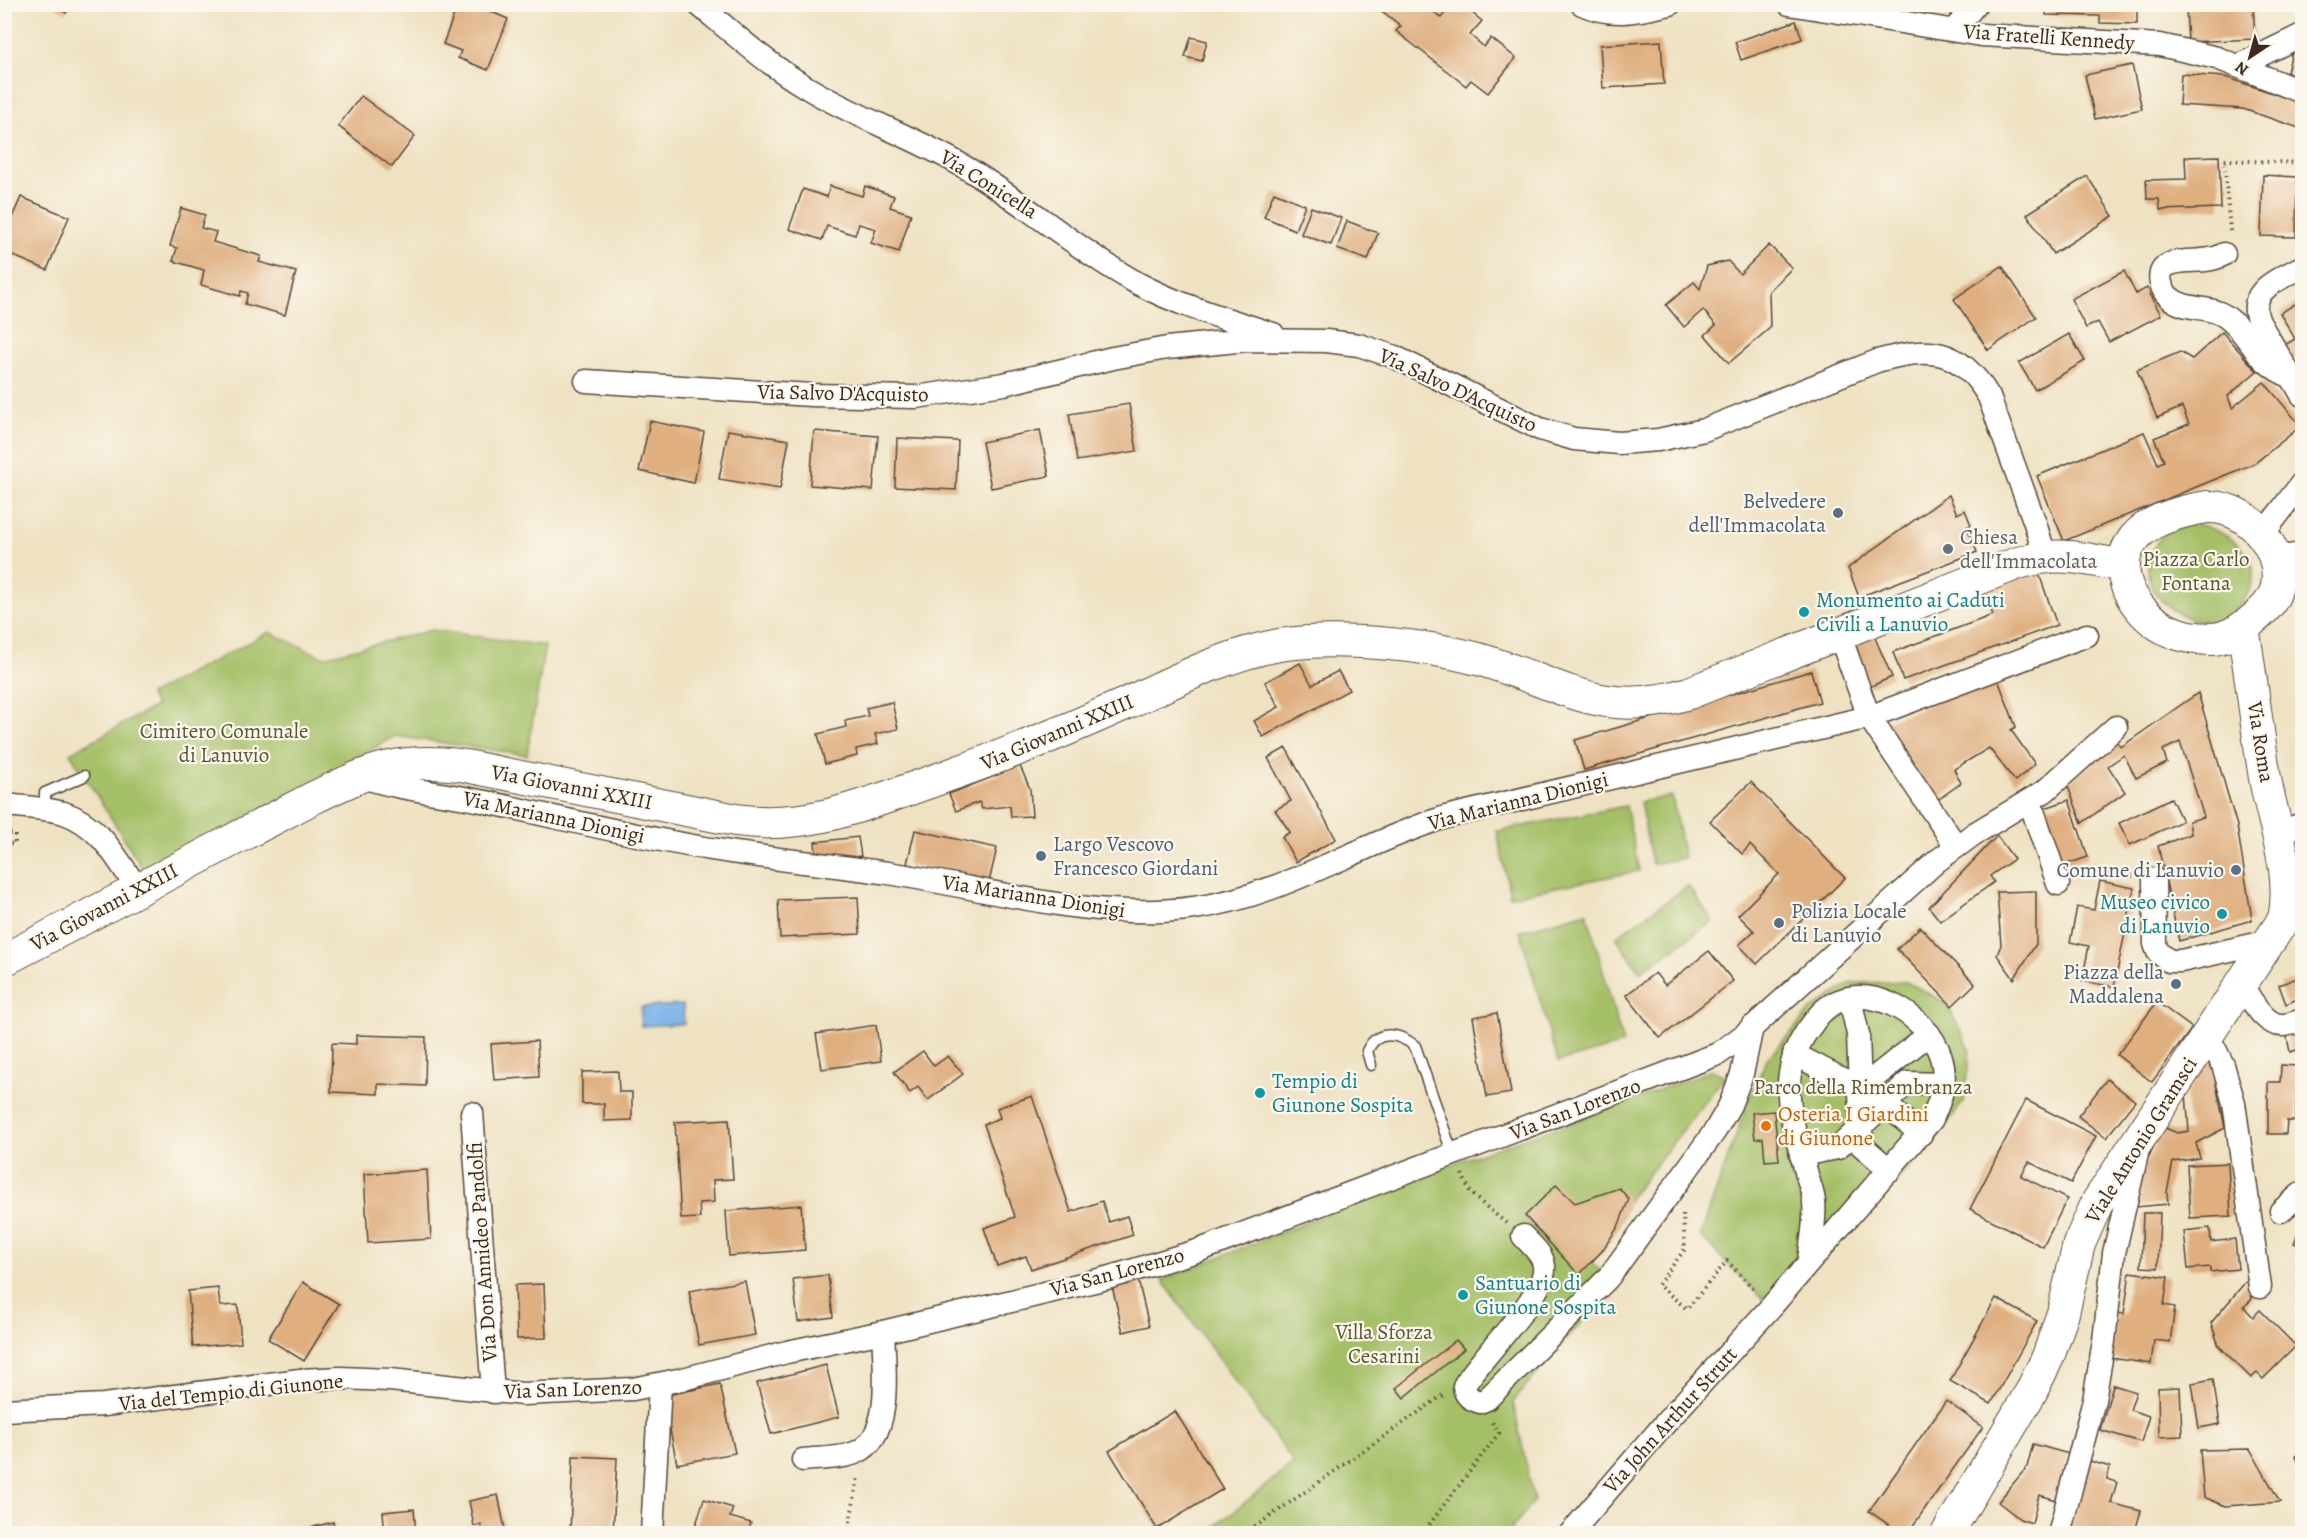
<svg xmlns="http://www.w3.org/2000/svg" width="2307" height="1538" font-family="Alegreya,serif">
<style>
.green{fill:#a4bf66;stroke:#707442;stroke-width:1.5}
.water{fill:#79b3e9;stroke:#5a6e84;stroke-width:1.5}
.building{fill:#dfaf80}
.lines{fill:none;stroke-linecap:round;stroke-linejoin:round}
.lane-casing{stroke:#564637;stroke-width:13}
.street-casing{stroke:#564637;stroke-width:25}
.secondary-casing{stroke:#564637;stroke-width:34}
.path{stroke:#564637;stroke-width:4;stroke-dasharray:1.5 4.5;stroke-linecap:butt}
.lane{stroke:#fff;stroke-width:10}
.street{stroke:#fff;stroke-width:22}
.secondary{stroke:#fff;stroke-width:32}
.service-dot{fill:#5c6f8a;stroke:#fbf7ec;stroke-width:2}
.worship-dot{fill:#6b7280;stroke:#fbf7ec;stroke-width:2}
.culture-dot{fill:#0f9aa8;stroke:#fbf7ec;stroke-width:2}
.food-dot{fill:#e8710a;stroke:#fbf7ec;stroke-width:2}
.labels{text-anchor:middle;dominant-baseline:central;stroke-width:4.5;stroke-linejoin:round;paint-order:stroke}
.street-label{font-size:21px;fill:#3b2a1e;stroke:#fbf7ec}
.service-label{font-size:21px;fill:#4e5e75;stroke:#fbf7ec;text-anchor:end}
.worship-label{font-size:21px;fill:#5b616d;stroke:#fbf7ec;text-anchor:start}
.park-label{font-size:21px;fill:#5a5734;stroke:#fbf7ec}
.culture-label{font-size:21px;fill:#0d838f;stroke:#fbf7ec;text-anchor:start}
.food-label{font-size:21px;fill:#c56008;stroke:#fbf7ec;text-anchor:start}
</style>
<rect width="100%" height="100%" fill="#fbf7ec"/>
<filter id="ink" filterUnits="userSpaceOnUse"><feTurbulence type="fractalNoise" baseFrequency=".0167" numOctaves="2"/><feDisplacementMap in="SourceGraphic" scale="12" xChannelSelector="R" yChannelSelector="G"/><feConvolveMatrix kernelMatrix="1 2 1 2 8 2 1 2 1" color-interpolation-filters="sRGB"/></filter>
<filter id="wash" filterUnits="userSpaceOnUse"><feTurbulence type="fractalNoise" baseFrequency=".008" numOctaves="4" result="noise"/><feDisplacementMap in="SourceGraphic" scale="24" xChannelSelector="R" yChannelSelector="G"/><feGaussianBlur stdDeviation="1.35" result="paint"/><feColorMatrix in="noise" values="0 0 0 0 0 0 0 0 0 0 0 0 0 0 0 0 0 1.4 0 .05"/><feComposite in="paint" operator="in"/></filter>
<g filter="url(#wash)">
<rect width="100%" height="100%" fill="#efe2c3"/>
<!-- green -->
<g class="green">
<path d="M2194 523C2231 533 2273 559 2243 601 2240 605 2238 610 2235 613 2206 639 2135 602 2150 558 2152 549 2157 541 2164 535 2171 529 2185 526 2194 523Z"/>
<polygon points="432,630 545,646 527,755 395,736 147,875 70,753 156,706 149,695 269,632 323,657"/>
<polygon points="1672,796 1684,858 1652,864 1640,802"/>
<polygon points="1626,806 1639,871 1510,896 1497,831"/>
<polygon points="1688,886 1713,921 1640,972 1616,937"/>
<polygon points="1587,912 1623,1044 1558,1062 1520,931"/>
<polygon points="1907,982 1946,1003 1970,1049 1964,1101 1928,1149 1771,1307 1700,1236 1749,1099 1767,1059 1811,1010 1850,983"/>
<polygon points="1712,1070 1725,1076 1629,1199 1618,1227 1602,1251 1591,1263 1615,1283 1513,1402 1534,1501 1508,1533 1207,1533 1294,1463 1162,1280 1462,1160 1557,1127 1558,1128"/>
</g>
<!-- water -->
<polygon class="water" points="683,1005 684,1024 641,1026 641,1007"/>
<g id="blocks">
<!-- building -->
<g class="building">
<polygon points="56,4 71,4 66,13 55,6"/>
<polygon points="458,4 473,4 508,19 488,70 458,58 461,51 443,44"/>
<polygon points="1387,4 1424,4 1441,18 1452,4 1461,4 1482,21 1470,35 1484,47 1491,38 1516,58 1488,93 1471,80 1466,86 1396,31 1401,26 1382,11"/>
<polygon points="2046,4 2137,4 2137,24 2100,23 2100,16 2046,15"/>
<polygon points="2253,4 2255,39 2188,42 2186,8"/>
<polygon points="1796,21 1802,39 1741,60 1735,42"/>
<polygon points="1191,37 1207,41 1202,61 1185,57"/>
<polygon points="1661,41 1664,84 1603,88 1600,45"/>
<polygon points="2294,44 2302,46 2302,76 2287,72"/>
<polygon points="2132,65 2142,109 2095,119 2085,75"/>
<polygon points="2181,74 2225,77 2302,103 2302,129 2243,109 2179,105"/>
<polygon points="361,96 415,136 392,167 338,126"/>
<polygon points="2219,156 2221,208 2160,210 2159,199 2147,199 2146,180 2186,179 2185,157"/>
<polygon points="2263,175 2297,177 2296,237 2261,236"/>
<polygon points="2087,176 2113,216 2053,254 2027,214"/>
<polygon points="830,186 862,196 865,186 894,196 890,207 911,214 899,252 871,243 876,229 859,224 855,235 827,226 822,240 789,229 803,189 827,197"/>
<polygon points="1274,192 1305,205 1295,230 1264,217"/>
<polygon points="21,197 69,217 47,270 4,252 4,236"/>
<polygon points="1311,207 1341,218 1331,245 1301,234"/>
<polygon points="181,208 205,215 201,228 216,232 213,242 261,256 259,262 296,272 285,315 245,304 248,293 241,291 240,296 201,285 204,270 173,261 177,248 170,246"/>
<polygon points="1347,221 1378,233 1368,260 1337,249"/>
<polygon points="1769,245 1792,268 1769,291 1770,328 1729,363 1705,335 1716,325 1703,310 1684,327 1666,305 1694,282 1700,289 1707,266 1728,261 1740,274"/>
<polygon points="2002,266 2036,317 1988,350 1954,299"/>
<polygon points="2124,271 2136,294 2147,288 2161,315 2109,342 2098,322 2086,328 2071,299"/>
<polygon points="2302,300 2302,367 2297,370 2283,346 2295,339 2280,313"/>
<polygon points="2222,332 2257,371 2228,396 2232,408 2264,382 2301,426 2255,463 2064,541 2037,476 2144,432 2158,464 2164,461 2154,438 2189,424 2182,407 2157,418 2137,370 2180,352 2192,359"/>
<polygon points="2069,334 2085,361 2035,390 2019,363"/>
<polygon points="1129,404 1137,451 1077,461 1069,414"/>
<polygon points="650,421 704,432 694,483 639,471"/>
<polygon points="728,430 789,440 780,489 719,479"/>
<polygon points="1040,430 1049,476 991,488 982,442"/>
<polygon points="814,431 878,436 873,490 810,485"/>
<polygon points="897,438 958,441 956,490 895,487"/>
<polygon points="1949,495 1957,514 1965,510 1971,525 1967,527 1977,552 1859,597 1848,568"/>
<polygon points="2038,571 2057,625 1903,680 1893,652 1993,615 1984,591"/>
<polygon points="1872,631 1892,677 1869,687 1849,641"/>
<polygon points="1300,663 1312,685 1338,671 1349,690 1263,737 1254,721 1279,707 1265,682"/>
<polygon points="1811,671 1820,702 1584,770 1575,740"/>
<polygon points="1997,677 2016,727 2011,730 2035,764 2015,781 1989,748 1954,769 1961,783 1936,801 1883,723"/>
<polygon points="2198,693 2237,826 2252,920 2179,941 2158,846 2191,834 2189,821 2204,817 2180,742 2163,750 2167,763 2136,778 2124,755 2108,766 2125,792 2082,823 2067,784 2117,741 2121,747"/>
<polygon points="892,702 898,729 875,734 878,744 856,749 857,756 825,764 818,734 846,727 845,721 868,716 866,708"/>
<polygon points="1286,748 1336,839 1296,862 1282,837 1290,832 1275,810 1291,801 1268,758"/>
<polygon points="1020,766 1030,789 1032,816 1011,817 1010,806 982,809 979,802 956,811 949,794"/>
<polygon points="1751,782 1845,878 1757,964 1739,945 1754,931 1738,915 1779,874 1750,845 1742,854 1710,821"/>
<polygon points="2171,798 2182,821 2130,845 2119,823"/>
<polygon points="2069,800 2088,857 2058,867 2039,810"/>
<polygon points="915,830 997,848 989,882 907,864"/>
<polygon points="1997,836 2014,859 1990,876 1994,882 1940,921 1929,907"/>
<polygon points="858,837 861,856 817,862 815,842"/>
<polygon points="2100,881 2134,888 2114,987 2082,981 2089,946 2070,942 2077,907 2094,910"/>
<polygon points="2036,891 2036,944 2014,979 1997,955 2001,945 1997,892"/>
<polygon points="858,897 860,934 780,938 778,900"/>
<polygon points="1920,927 1975,984 1952,1006 1897,949"/>
<polygon points="1709,951 1733,981 1660,1038 1626,995 1655,973 1665,985"/>
<polygon points="2302,976 2302,997 2286,1004 2279,985"/>
<polygon points="2157,1002 2192,1028 2152,1082 2117,1055"/>
<polygon points="1497,1013 1511,1093 1487,1097 1473,1017"/>
<polygon points="876,1025 881,1061 822,1069 816,1034"/>
<polygon points="2302,1029 2302,1056 2300,1049 2290,1052 2286,1033"/>
<polygon points="356,1035 426,1037 425,1086 378,1084 378,1094 331,1092 332,1043 356,1044"/>
<polygon points="537,1041 539,1077 494,1080 491,1044"/>
<polygon points="923,1051 934,1066 948,1056 963,1074 928,1100 918,1087 910,1093 894,1072"/>
<polygon points="2210,1054 2225,1128 2196,1143 2200,1158 2173,1162 2167,1192 2168,1204 2136,1207 2135,1185 2163,1127 2177,1133 2189,1131 2186,1094"/>
<polygon points="2281,1065 2297,1066 2296,1121 2287,1121 2286,1134 2268,1134 2268,1082 2280,1082"/>
<polygon points="618,1071 619,1092 632,1092 632,1120 604,1121 604,1104 582,1104 582,1072"/>
<polygon points="2107,1079 2135,1101 2106,1138 2078,1116"/>
<polygon points="1032,1096 1071,1212 1102,1201 1109,1222 1127,1216 1133,1235 1031,1269 1026,1256 997,1266 984,1228 1015,1217 984,1124 1000,1118 997,1108"/>
<polygon points="2026,1100 2096,1136 2071,1183 2029,1162 2021,1176 2067,1199 2043,1247 1970,1209"/>
<polygon points="1774,1111 1779,1160 1765,1161 1763,1138 1755,1139 1752,1113"/>
<polygon points="729,1119 733,1179 713,1180 714,1202 699,1203 700,1218 681,1219 675,1122"/>
<polygon points="2228,1163 2231,1216 2190,1218 2187,1165"/>
<polygon points="427,1170 431,1239 368,1243 364,1174"/>
<polygon points="1556,1185 1575,1203 1619,1188 1629,1199 1618,1227 1602,1251 1579,1275 1525,1216"/>
<polygon points="801,1205 805,1250 729,1256 726,1211"/>
<polygon points="2143,1213 2160,1213 2158,1268 2141,1267"/>
<polygon points="2302,1222 2302,1246 2294,1243"/>
<polygon points="2210,1228 2211,1242 2235,1239 2238,1269 2210,1272 2210,1267 2188,1269 2184,1231"/>
<polygon points="2130,1272 2168,1277 2164,1305 2175,1307 2170,1342 2154,1340 2151,1364 2111,1358 2117,1313 2124,1314"/>
<polygon points="828,1275 833,1317 798,1322 793,1279"/>
<polygon points="2248,1279 2252,1299 2244,1307 2253,1317 2260,1310 2296,1346 2263,1379 2257,1373 2251,1378 2219,1346 2211,1323"/>
<polygon points="1138,1280 1149,1326 1123,1332 1112,1286"/>
<polygon points="745,1281 755,1335 699,1345 689,1291"/>
<polygon points="303,1282 339,1304 304,1361 268,1339"/>
<polygon points="544,1284 546,1338 517,1339 515,1285"/>
<polygon points="218,1288 220,1306 238,1305 241,1343 193,1347 188,1291"/>
<polygon points="1996,1298 2037,1321 1991,1404 1950,1381"/>
<polygon points="1456,1340 1464,1349 1404,1398 1396,1388"/>
<polygon points="826,1365 839,1417 771,1434 757,1383"/>
<polygon points="2213,1379 2220,1424 2199,1428 2192,1383"/>
<polygon points="720,1384 735,1453 677,1464 663,1396"/>
<polygon points="2113,1385 2136,1392 2130,1410 2149,1416 2141,1442 2100,1430"/>
<polygon points="2180,1387 2182,1436 2159,1437 2158,1388"/>
<polygon points="1946,1401 1983,1427 1907,1534 1902,1534 1869,1511"/>
<polygon points="1175,1411 1223,1489 1157,1529 1109,1451"/>
<polygon points="2033,1444 2069,1454 2057,1500 2039,1495 2032,1523 2020,1519 1998,1502 2027,1467"/>
<polygon points="2302,1444 2302,1469 2296,1457"/>
<polygon points="2250,1449 2280,1502 2225,1506 2204,1497 2200,1450"/>
<polygon points="573,1456 617,1458 613,1534 570,1534"/>
<polygon points="2090,1461 2110,1467 2107,1479 2117,1482 2111,1503 2141,1511 2134,1534 2070,1534"/>
<polygon points="498,1495 506,1534 483,1534 481,1525 474,1526 469,1501"/>
<polygon points="704,1499 733,1508 730,1517 751,1523 748,1534 693,1534"/>
<polygon points="414,1509 416,1534 385,1534 383,1512"/>
<polygon points="333,1522 335,1534 290,1534 290,1533"/>
</g>
</g>
</g>
<g filter="url(#ink)">
<use href="#blocks" fill-opacity="0" stroke="#564637" stroke-width="1.5"/>
<g class="lines">
<!-- lane casing -->
<g class="lane-casing">
<g id="lane">
<polyline points="45,810 45,793 84,776"/>
<path d="M1371 1065 1367 1051C1377 1029 1398 1033 1415 1046L1453 1155"/>
</g>
</g>
<!-- street casing -->
<g class="street-casing">
<g id="street">
<path d="M698 4C733 33 767 64 806 87 858 119 916 137 968 169 1026 204 1078 250 1137 283 1180 306 1227 319 1273 334"/>
<path d="M1582 4C1612 18 1639 11 1670 4"/>
<polyline points="1789,4 1981,35 2160,45 2217,58 2302,92"/>
<polyline points="1954,30 1976,4"/>
<polyline points="2238,66 2302,35"/>
<path d="M2224 254C2207 266 2174 255 2163 269 2157 277 2162 291 2169 297 2184 311 2208 305 2225 316 2253 336 2254 363 2292 377"/>
<path d="M2302 267C2280 279 2245 290 2259 322L2302 395"/>
<path d="M586 381 811 395 916 397 1004 384 1113 358 1167 348 1247 340 1326 341 1359 345 1395 357 1540 429 1574 439 1619 443 1658 440 1704 430 1877 361C1928 347 1959 346 1989 397L2035 523 2045 556"/>
<polyline points="2263,534 2302,483"/>
<polyline points="2274,558 2302,554"/>
<polyline points="1839,633 1869,717 1956,846"/>
<path d="M360 776C400 790 444 793 486 802 557 817 628 835 699 847 762 858 826 864 888 873 987 888 1094 922 1194 908 1283 896 1361 843 1446 817L1869 717 2087 635"/>
<polyline points="2030,802 2058,884"/>
<path d="M4 805C24 807 45 808 64 813 100 825 117 859 137 888"/>
<polyline points="2277,833 2302,824"/>
<polyline points="2154,879 2155,944 2158,952 2169,961 2181,961 2270,941"/>
<path d="M2241 985C2251 998 2264 1026 2283 1025 2289 1025 2296 1022 2302 1020"/>
<polyline points="1850,999 1858,1034 1862,1146 1890,1170"/>
<polyline points="2208,1035 2223,1065 2234,1103 2260,1287"/>
<polyline points="1794,1054 1875,1096 1921,1134"/>
<polyline points="1860,1089 1929,1034"/>
<polyline points="472,1113 493,1392"/>
<polyline points="1801,1155 1838,1148 1907,1083 1943,1084"/>
<polyline points="2281,1211 2302,1193"/>
<path d="M1523 1236C1531 1245 1543 1254 1544 1266 1548 1294 1478 1359 1464 1386 1465 1396 1470 1399 1480 1402L1487 1399 1608 1278 1715 1131 1730 1105 1742 1074 1752 1027"/>
<polyline points="4,1410 104,1405 300,1380 340,1378 390,1380 523,1394 633,1389 683,1379 787,1352 883,1332 1111,1277 1200,1250 1718,1054 1744,1035 1937,861 1974,834 2045,791 2116,727"/>
<path d="M803 1460C820 1458 842 1459 857 1452 894 1436 884 1364 883 1332"/>
<polyline points="652,1534 660,1384"/>
<path d="M1570 1534 1668 1420 1771 1307 1932 1119C1941 1099 1948 1079 1941 1057 1927 1013 1860 974 1821 1013 1816 1018 1812 1025 1807 1031 1775 1078 1792 1121 1806 1171 1808 1181 1813 1191 1814 1202 1816 1220 1811 1242 1809 1261"/>
<polyline points="2059,1534 2094,1400 2104,1341 2114,1253 2137,1154"/>
</g>
</g>
<!-- secondary casing -->
<g class="secondary-casing">
<g id="secondary">
<path d="M2207 507C2245 505 2284 546 2277 586 2274 602 2262 612 2250 622 2240 630 2227 638 2213 639 2197 639 2179 636 2164 628 2135 612 2109 572 2133 540 2148 519 2182 511 2207 507Z"/>
<path d="M4 960 309 800C369 771 397 756 466 766L736 820C807 830 864 805 930 782 996 759 1061 733 1125 704 1175 681 1225 655 1279 645 1335 636 1422 644 1478 659 1559 682 1600 721 1689 693L2018 563C2061 551 2081 558 2124 566"/>
<path d="M1947 1534 2031 1392 2048 1357 2063 1313 2079 1244 2098 1201 2284 919C2294 872 2273 825 2265 778 2257 728 2251 677 2243 627"/>
</g>
</g>
<!-- path -->
<g class="path">
<polyline points="2230,231 2224,160 2302,163"/>
<polyline points="4,833 15,834 15,844 4,843"/>
<polyline points="2079,879 2105,873 2133,876"/>
<polyline points="1462,1174 1471,1194 1506,1223"/>
<polyline points="1683,1214 1685,1249 1658,1285 1687,1309 1727,1261 1756,1291"/>
<polyline points="848,1534 858,1477"/>
<polyline points="1245,1534 1443,1395"/>
<polyline points="1422,1534 1499,1433 1492,1422"/>
</g>
<!-- lane -->
<use href="#lane" class="lane"/>
<!-- street -->
<use href="#street" class="street"/>
<!-- secondary -->
<use href="#secondary" class="secondary"/>
</g>
</g>
<!-- markers -->
<g class="service-dot">
<circle cx="1838" cy="513" r="6"/>
<circle cx="1041" cy="856" r="6"/>
<circle cx="2236" cy="870" r="6"/>
<circle cx="1779" cy="923" r="6"/>
<circle cx="2176" cy="984" r="6"/>
</g>
<circle class="worship-dot" cx="1948" cy="549" r="6"/>
<g class="culture-dot">
<circle cx="1804" cy="612" r="6"/>
<circle cx="2222" cy="914" r="6"/>
<circle cx="1260" cy="1093" r="6"/>
<circle cx="1463" cy="1295" r="6"/>
</g>
<circle class="food-dot" cx="1766" cy="1126" r="6"/>
<g class="labels">
<!-- street labels -->
<g class="street-label">
<text transform="translate(2049 37) rotate(4)">Via Fratelli Kennedy</text>
<text transform="translate(989 184) rotate(32)">Via Conicella</text>
<text transform="translate(1458 390) rotate(25)">Via Salvo D'Acquisto</text>
<text transform="translate(843 393) rotate(1)">Via Salvo D'Acquisto</text>
<text transform="translate(1057 732) rotate(-23)">Via Giovanni XXIII</text>
<text transform="translate(2261 742) rotate(81)">Via Roma</text>
<text transform="translate(572 787) rotate(11)">Via Giovanni XXIII</text>
<text transform="translate(1518 801) rotate(-14)">Via Marianna Dionigi</text>
<text transform="translate(554 817) rotate(12)">Via Marianna Dionigi</text>
<text transform="translate(1034 896) rotate(9)">Via Marianna Dionigi</text>
<text transform="translate(104 907) rotate(-28)">Via Giovanni XXIII</text>
<text transform="translate(1575 1109) rotate(-21)">Via San Lorenzo</text>
<text transform="translate(2141 1140) rotate(-58)">Viale Antonio Gramsci</text>
<text transform="translate(482 1252) rotate(-94)">Via Don Annideo Pandolfi</text>
<text transform="translate(1117 1272) rotate(-15)">Via San Lorenzo</text>
<text transform="translate(573 1389) rotate(-2)">Via San Lorenzo</text>
<text transform="translate(231 1392) rotate(-6)">Via del Tempio di Giunone</text>
<text transform="translate(1670 1420) rotate(-48)">Via John Arthur Strutt</text>
</g>
<!-- service labels -->
<g class="service-label">
<text x="1826" y="501">Belvedere<tspan x="1826" dy="24">dell'Immacolata</tspan></text>
<text x="1053" y="844" text-anchor="start">Largo Vescovo<tspan x="1053" dy="24">Francesco Giordani</tspan></text>
<text x="2224" y="870">Comune di Lanuvio</text>
<text x="1791" y="911" text-anchor="start">Polizia Locale<tspan x="1791" dy="24">di Lanuvio</tspan></text>
<text x="2164" y="972">Piazza della<tspan x="2164" dy="24">Maddalena</tspan></text>
</g>
<!-- worship labels -->
<g class="worship-label">
<text x="1960" y="537">Chiesa<tspan x="1960" dy="24">dell'Immacolata</tspan></text>
</g>
<!-- park labels -->
<g class="park-label">
<text x="2196" y="559">Piazza Carlo<tspan x="2196" dy="24">Fontana</tspan></text>
<text x="224" y="731">Cimitero Comunale<tspan x="224" dy="24">di Lanuvio</tspan></text>
<text x="1863" y="1087">Parco della Rimembranza</text>
<text x="1384" y="1332">Villa Sforza<tspan x="1384" dy="24">Cesarini</tspan></text>
</g>
<!-- culture labels -->
<g class="culture-label">
<text x="1816" y="600">Monumento ai Caduti<tspan x="1816" dy="24">Civili a Lanuvio</tspan></text>
<text x="2210" y="902" text-anchor="end">Museo civico<tspan x="2210" dy="24">di Lanuvio</tspan></text>
<text x="1272" y="1081">Tempio di<tspan x="1272" dy="24">Giunone Sospita</tspan></text>
<text x="1475" y="1283">Santuario di<tspan x="1475" dy="24">Giunone Sospita</tspan></text>
</g>
<!-- food labels -->
<g class="food-label">
<text x="1778" y="1114">Osteria I Giardini<tspan x="1778" dy="24">di Giunone</tspan></text>
</g>
</g>
<!-- margin -->
<rect width="2307" height="1538" fill="none" stroke="#fbf7ec" stroke-width="24"/>
<!-- north arrow -->
<g transform="translate(2250 57) rotate(216)" stroke="#fbf7ec" stroke-width="4.5" paint-order="stroke">
<path d="M0-4.5L10 22L0 15L-10 22Z" fill="#3b2a1e"/>
<text y="-9" font-size="16" font-weight="bold" text-anchor="middle" fill="#3b2a1e">N</text>
</g>
</svg>
